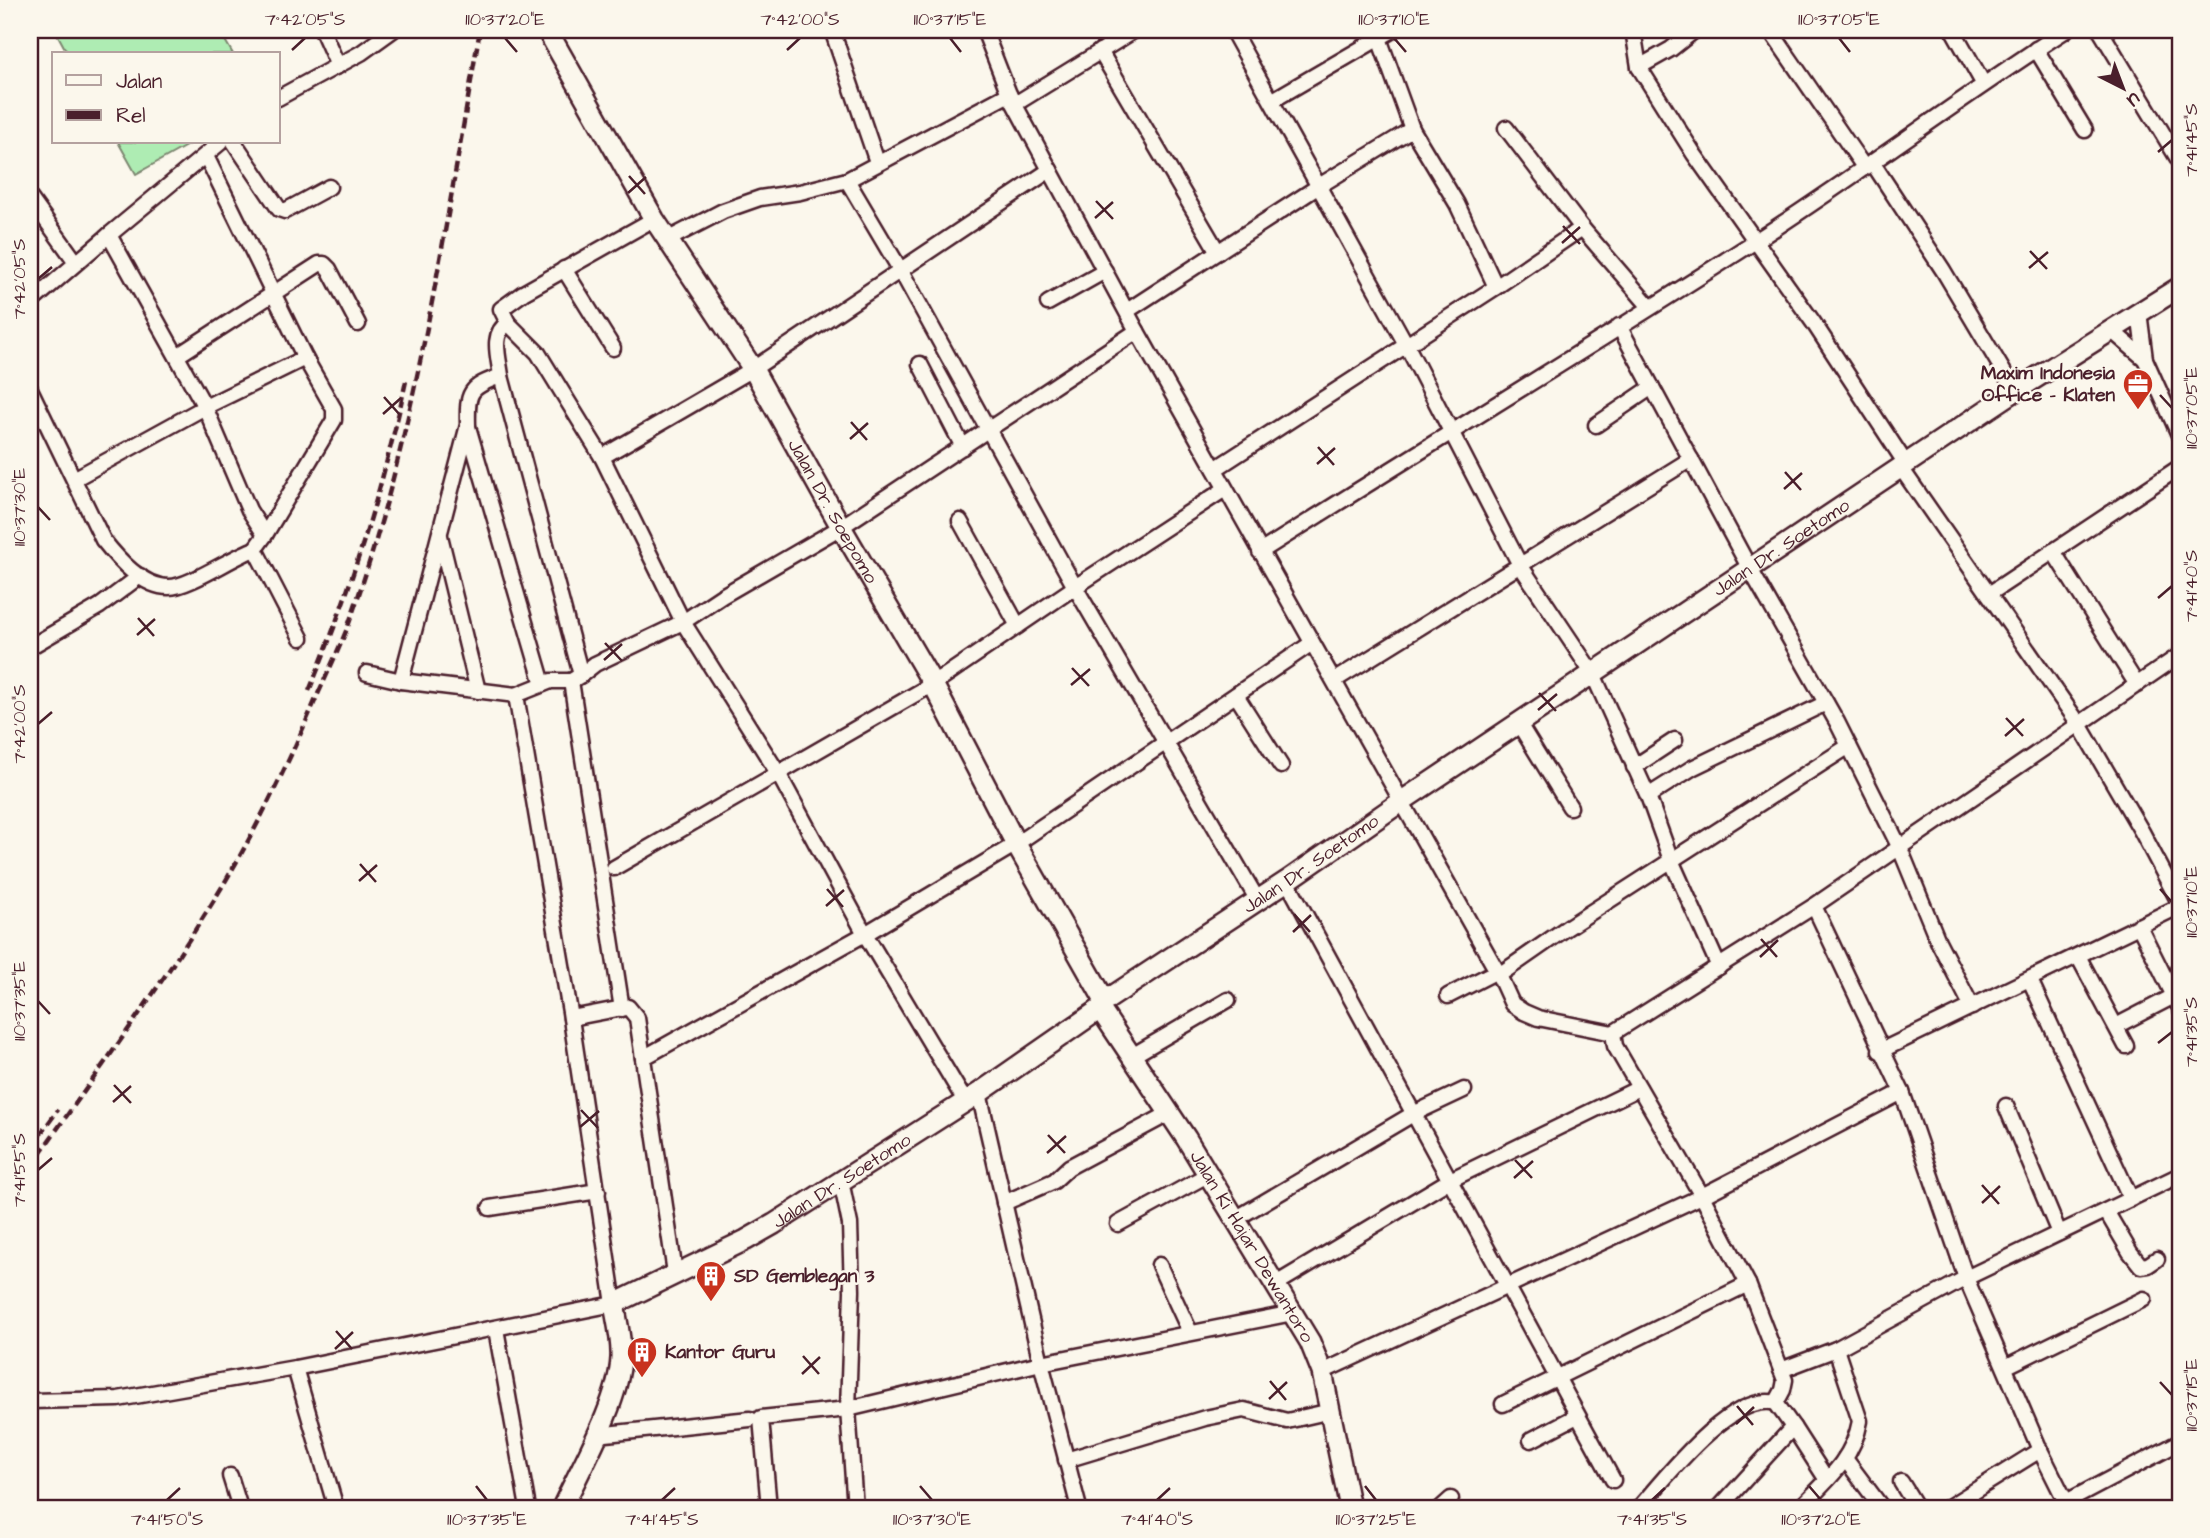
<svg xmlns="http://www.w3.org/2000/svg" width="2210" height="1538" font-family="'Architects Daughter',sans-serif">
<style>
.green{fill:#aeecb3;stroke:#7c866f;stroke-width:2}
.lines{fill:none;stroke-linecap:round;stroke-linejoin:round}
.street-casing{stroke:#4a1f2b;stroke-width:19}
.secondary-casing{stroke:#4a1f2b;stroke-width:24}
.street{stroke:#fbf7ec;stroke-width:14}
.secondary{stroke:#fbf7ec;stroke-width:19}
.rail{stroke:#4a1f2b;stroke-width:4.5;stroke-dasharray:10 5;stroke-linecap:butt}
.ticks{fill:none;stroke:#4a1f2b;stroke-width:2.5}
.labels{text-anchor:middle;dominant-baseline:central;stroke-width:5;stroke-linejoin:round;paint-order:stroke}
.poi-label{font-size:19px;font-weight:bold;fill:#4a1f2b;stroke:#fbf7ec;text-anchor:start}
.street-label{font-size:19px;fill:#4a1f2b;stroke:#fbf7ec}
.neatline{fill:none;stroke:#4a1f2b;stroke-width:2.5}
.ticks-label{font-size:18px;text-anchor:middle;fill:#4a1f2b}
</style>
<rect width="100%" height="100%" fill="#fbf7ec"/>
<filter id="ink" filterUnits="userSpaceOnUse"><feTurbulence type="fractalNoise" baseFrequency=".0143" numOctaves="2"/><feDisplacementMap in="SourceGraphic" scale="14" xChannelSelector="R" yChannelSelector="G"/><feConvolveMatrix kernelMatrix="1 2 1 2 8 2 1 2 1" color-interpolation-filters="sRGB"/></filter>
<g filter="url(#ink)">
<!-- green -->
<g class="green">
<path d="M 55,30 L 219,30 L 233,54 L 68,54 Z"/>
<path d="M 118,142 L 193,142 L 136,174 Z"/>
</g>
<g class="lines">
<!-- street casing -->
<g class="street-casing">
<g id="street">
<path d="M 322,30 L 338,66"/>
<path d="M 832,30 L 877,162"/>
<path d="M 984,30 L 1009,94 L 1137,331 L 1497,971 L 1512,1004 L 1524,1012 L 1538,1018 L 1613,1033"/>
<path d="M 1232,30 L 1407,346 L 1520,565 L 1593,674 L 1648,796 L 1671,860 L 1719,967"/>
<path d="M 1633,30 L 1639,67 L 1694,154 L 1813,322 L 1906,464"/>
<path d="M 1770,30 L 1864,167"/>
<path d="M 1953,30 L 1983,83"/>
<path d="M 2100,30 L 2180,162"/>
<path d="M 2036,49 L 2085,130"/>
<path d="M 1100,51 L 1218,252"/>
<path d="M 1639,67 L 1671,49 L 1695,30"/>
<path d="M 278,98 L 361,53 L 393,30"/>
<path d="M 1273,100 L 1393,30"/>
<path d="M 1015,104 L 1135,30"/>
<path d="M 1506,128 L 1582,228 L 1650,307"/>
<path d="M 221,142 L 109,235 L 205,407 L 249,510 L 265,535 L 255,549 L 301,638"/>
<path d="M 234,142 L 279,209 L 285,211 L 329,187"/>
<path d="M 206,156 L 305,358 L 334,409 L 334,420 L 265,535"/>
<path d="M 1872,162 L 1943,270 L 2015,391"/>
<path d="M 847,180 L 901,271 L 1075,587 L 1257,899"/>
<path d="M 30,198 L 76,262"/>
<path d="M 667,240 L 723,211 L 760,198 L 800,192 L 847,180 L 1009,94"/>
<path d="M 564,269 L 613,348"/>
<path d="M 1496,287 L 1582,228"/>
<path d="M 30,303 L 109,235"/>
<path d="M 1048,303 L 1105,271"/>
<path d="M 1127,311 L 1319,186 L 1412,129"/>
<path d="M 2139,312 L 2145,359 L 2180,437"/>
<path d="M 508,323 L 538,353 L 602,457 L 683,622 L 778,773 L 865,934 L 965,1101"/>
<path d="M 1619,326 L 1750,569 L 1837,722 L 1899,846 L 1938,941 L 1972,1007"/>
<path d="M 2111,330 L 2145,359"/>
<path d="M 177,356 L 319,264 L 324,264 L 329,269 L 358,324"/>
<path d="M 920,364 L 963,447"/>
<path d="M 30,389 L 103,540 C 118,559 142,587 169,587 C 189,587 232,557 255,549"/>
<path d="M 1596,425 L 1652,387"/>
<path d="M 468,427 L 543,684"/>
<path d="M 602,457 L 753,369 L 1050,170"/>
<path d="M 1901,468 L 2079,724 L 2142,832 L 2180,904"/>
<path d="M 1215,469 L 1496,287 L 1457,204 L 1412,129 L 1376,30"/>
<path d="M 74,479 L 205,407 L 305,358"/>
<path d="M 960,521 L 1018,626"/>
<path d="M 440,536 L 478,691"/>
<path d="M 2053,551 L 2137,685"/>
<path d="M 1260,552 C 1424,448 1591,347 1754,242 C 1860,174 1960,98 2066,30"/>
<path d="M 1989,594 L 2180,467"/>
<path d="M 30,647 L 100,606 L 140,576"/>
<path d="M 581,675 L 595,664 L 683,622 L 722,596 L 841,527 L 1137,331"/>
<path d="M 1335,680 L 1691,459"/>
<path d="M 401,681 L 468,425 C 467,392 469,387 501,376"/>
<path d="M 516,695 L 551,681 L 571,681"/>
<path d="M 1236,695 L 1281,766"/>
<path d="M 1519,724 L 1570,807"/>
<path d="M 1634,767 L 1675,740"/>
<path d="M 1648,796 L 1692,768 L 1826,703"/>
<path d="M 614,868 L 933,684 L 1075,587 L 1225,489"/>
<path d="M 1287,881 L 1613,1480"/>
<path d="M 1814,906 L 1902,1092 L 1966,1278 L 2040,1450 L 2069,1508"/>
<path d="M 2139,926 L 2180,1008"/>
<path d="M 2078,956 L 2126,1046"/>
<path d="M 1499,975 L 1568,927 L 1849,746"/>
<path d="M 2030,980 L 2131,1199"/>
<path d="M 1448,996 L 1497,971"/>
<path d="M 622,1009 L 571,681 L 581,675 L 501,376 C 499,358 490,334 508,323 L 501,309 L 523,293 L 654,219"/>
<path d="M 571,1018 L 628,1007 L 637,1018 L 675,1273"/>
<path d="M 2116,1026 L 2174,996"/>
<path d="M 1880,1051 L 2180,906"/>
<path d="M 1132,1056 L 1228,1000"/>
<path d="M 643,1058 L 865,934 L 1016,844 L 1312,643"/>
<path d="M 979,1093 L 1041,1363 L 1079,1508"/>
<path d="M 2006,1106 L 2059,1233"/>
<path d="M 841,1181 L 850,1224 L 852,1291 L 848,1409 L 855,1508"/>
<path d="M 1004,1203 L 1054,1181 L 1069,1167 L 1170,1113"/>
<path d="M 490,1208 L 598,1191"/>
<path d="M 2106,1211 L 2130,1252 L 2141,1266 L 2148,1265 L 2157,1259"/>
<path d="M 1237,1218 L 1413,1114 L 1464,1090"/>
<path d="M 1118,1224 L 1209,1174"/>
<path d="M 1159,1265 L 1190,1332"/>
<path d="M 1276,1284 L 1450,1180 L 1639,1088"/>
<path d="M 496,1329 L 528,1508"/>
<path d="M 2005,1367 L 2144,1299"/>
<path d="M 295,1368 L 336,1508"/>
<path d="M 1781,1370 L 1836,1349 L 1966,1278 L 2180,1175"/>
<path d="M 1322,1372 L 1702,1196 L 1902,1092"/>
<path d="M 30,1401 L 118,1399 L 295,1368 L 614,1304 L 570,1012 L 516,695 L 401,681 L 367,673"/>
<path d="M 1503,1404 L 1748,1284"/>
<path d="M 1793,1427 L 1827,1480"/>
<path d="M 596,1435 L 750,1419"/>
<path d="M 1531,1440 L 1577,1416"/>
<path d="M 1066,1460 L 1205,1418 L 1244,1410 L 1287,1421 L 1331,1411"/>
<path d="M 1846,1460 L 1882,1508"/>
<path d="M 230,1476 L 240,1508"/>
<path d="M 1901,1482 L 1917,1508"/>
<path d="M 769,1508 L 761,1418 L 848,1409 L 1041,1363 L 1293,1313"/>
<path d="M 1441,1508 L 1451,1499"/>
<path d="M 1639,1508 C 1665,1478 1732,1391 1776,1403"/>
<path d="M 1719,1508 L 1793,1427 L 1776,1403 L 1783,1390 L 1785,1380 L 1748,1284 L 1702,1196 L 1615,1046 L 1613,1033 L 1814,906 L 2180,655"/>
<path d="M 1800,1508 C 1826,1481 1853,1460 1860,1421 L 1836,1349"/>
<path d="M 1947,1508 L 2040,1450"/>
<path d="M 2055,1508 L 2180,1442"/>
</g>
</g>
<!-- secondary casing -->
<g class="secondary-casing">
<g id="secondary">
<path id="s1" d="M 547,30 L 654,219 L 753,369 L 841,527 L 933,684 L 1016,844 L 1105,1001"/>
<path id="s2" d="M 1100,1009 L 1186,1138 L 1310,1342 L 1322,1372 L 1350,1508"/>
<path id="s3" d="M 562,1508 C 581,1467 619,1402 621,1358 C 622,1340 617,1321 614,1304 L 746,1240 L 774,1224 L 979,1093 L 1100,1009 L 1105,1001 L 1287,881 L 1402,801 L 2015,391 L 2180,287"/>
</g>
</g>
<!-- street -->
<use href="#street" class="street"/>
<!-- secondary -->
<use href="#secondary" class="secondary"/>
<!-- rail -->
<g class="rail">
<path d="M 309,691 C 351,590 383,487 406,381"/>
<path d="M 30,1148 L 58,1110"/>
<path d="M 30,1167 C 89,1084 150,1002 204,916 C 249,846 285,771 318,694 C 328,672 339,649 348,626 C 417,433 444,230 480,30"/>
</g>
</g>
</g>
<!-- ticks -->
<path class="ticks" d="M 505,38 L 517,52M 950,38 L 961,52M 1394,38 L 1406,52M 1839,38 L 1850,52M 292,50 L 305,38M 787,50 L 800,38M 2158,152 L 2172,140M 629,176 L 645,194M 628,193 L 646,177M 1096,201 L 1113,219M 1095,218 L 1113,202M 1563,226 L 1580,244M 1562,243 L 1580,227M 2030,251 L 2047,269M 2029,268 L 2048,252M 38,279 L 52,267M 2160,395 L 2172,408M 384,397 L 400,415M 383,414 L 401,398M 851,422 L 867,440M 850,439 L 868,423M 1318,447 L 1334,465M 1317,464 L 1335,448M 1785,472 L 1801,490M 1784,489 L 1802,473M 38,507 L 50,520M 2158,598 L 2172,586M 138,618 L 154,636M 137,635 L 155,619M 605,643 L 622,661M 604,660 L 622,644M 1072,668 L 1089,686M 1071,685 L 1090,669M 1539,693 L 1556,711M 1538,710 L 1557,694M 2006,718 L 2023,736M 38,724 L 52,712M 2005,736 L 2024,719M 360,864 L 376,882M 359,881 L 377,865M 827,889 L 843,907M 2160,889 L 2172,902M 826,906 L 844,890M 1294,914 L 1310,932M 1293,932 L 1311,915M 1761,939 L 1777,957M 1760,957 L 1778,940M 38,1001 L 50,1014M 2158,1043 L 2172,1032M 114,1085 L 131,1103M 113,1102 L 131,1086M 581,1110 L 598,1128M 580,1127 L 599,1111M 1048,1135 L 1065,1153M 1047,1153 L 1066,1136M 1515,1160 L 1532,1178M 38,1170 L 52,1158M 1514,1178 L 1533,1161M 1982,1185 L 1999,1204M 1982,1203 L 2000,1186M 336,1331 L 352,1349M 335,1349 L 353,1332M 803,1356 L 819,1374M 802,1374 L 820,1357M 1270,1381 L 1286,1400M 2160,1382 L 2172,1395M 1269,1399 L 1287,1382M 1737,1406 L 1753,1425M 1736,1424 L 1754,1407M 476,1486 L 487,1500M 920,1486 L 932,1500M 1365,1486 L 1376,1500M 1809,1486 L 1821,1500M 167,1500 L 180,1488M 662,1500 L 675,1488M 1157,1500 L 1170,1488M 1652,1500 L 1665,1488"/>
<!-- icons -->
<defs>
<g id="office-pin" transform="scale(1.575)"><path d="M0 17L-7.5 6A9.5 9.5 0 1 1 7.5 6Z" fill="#c8321e" stroke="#fbf7ec"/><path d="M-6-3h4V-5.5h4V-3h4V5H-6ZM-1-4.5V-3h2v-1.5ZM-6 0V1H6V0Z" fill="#fff"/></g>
<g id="building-pin" transform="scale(1.575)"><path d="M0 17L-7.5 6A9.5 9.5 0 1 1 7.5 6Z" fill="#c8321e" stroke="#fbf7ec"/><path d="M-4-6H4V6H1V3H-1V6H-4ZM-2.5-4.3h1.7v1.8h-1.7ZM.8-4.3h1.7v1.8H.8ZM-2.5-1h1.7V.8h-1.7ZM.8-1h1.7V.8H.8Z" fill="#fff"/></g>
</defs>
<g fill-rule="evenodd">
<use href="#office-pin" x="2138" y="384"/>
<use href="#building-pin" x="711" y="1276"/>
<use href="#building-pin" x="642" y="1352"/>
</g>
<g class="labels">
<!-- poi labels -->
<g class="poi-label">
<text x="2115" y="373" text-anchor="end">Maxim Indonesia<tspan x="2115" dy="22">Office - Klaten</tspan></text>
<text x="734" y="1276">SD Gemblegan 3</text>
<text x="665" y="1352">Kantor Guru</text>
</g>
<!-- street labels -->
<g class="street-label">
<text stroke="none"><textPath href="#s1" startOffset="560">Jalan Dr. Soepomo</textPath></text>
<text stroke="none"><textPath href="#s3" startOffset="1610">Jalan Dr. Soetomo</textPath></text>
<text stroke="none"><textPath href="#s3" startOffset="1043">Jalan Dr. Soetomo</textPath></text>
<text stroke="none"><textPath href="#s3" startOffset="476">Jalan Dr. Soetomo</textPath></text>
<text stroke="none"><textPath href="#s2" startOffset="282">Jalan Ki Hajar Dewantoro</textPath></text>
</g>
</g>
<!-- margin -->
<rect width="2210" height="1538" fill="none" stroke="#fbf7ec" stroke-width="77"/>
<!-- legend -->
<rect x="52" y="52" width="228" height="91" fill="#fbf7ec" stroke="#b4a19f" stroke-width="2"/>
<rect x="66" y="75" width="35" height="10" fill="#fbf7ec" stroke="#b4a19f" stroke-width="2"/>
<text x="116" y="88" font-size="21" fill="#4a1f2b">Jalan</text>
<rect x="66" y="110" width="35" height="10" fill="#4a1f2b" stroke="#b4a19f" stroke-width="2"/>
<text x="116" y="122" font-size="21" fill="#4a1f2b">Rel</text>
<!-- north arrow -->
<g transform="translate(2123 88) rotate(138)" stroke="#fbf7ec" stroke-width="5" paint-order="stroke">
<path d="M0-5L12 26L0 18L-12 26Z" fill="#4a1f2b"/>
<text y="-10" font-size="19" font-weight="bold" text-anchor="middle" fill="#4a1f2b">U</text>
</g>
<rect x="38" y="38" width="2134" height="1462" class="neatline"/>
<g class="ticks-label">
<text x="305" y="25">7°42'05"S</text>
<text x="505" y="25">110°37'20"E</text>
<text x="800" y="25">7°42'00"S</text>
<text x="950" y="25">110°37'15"E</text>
<text x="1394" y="25">110°37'10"E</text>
<text x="1839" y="25">110°37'05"E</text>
<text transform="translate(2191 140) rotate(-90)" y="6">7°41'45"S</text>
<text transform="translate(19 279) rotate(-90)" y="6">7°42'05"S</text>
<text transform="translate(2191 408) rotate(-90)" y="6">110°37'05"E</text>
<text transform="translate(19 507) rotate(-90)" y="6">110°37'30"E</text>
<text transform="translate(2191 586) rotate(-90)" y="6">7°41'40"S</text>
<text transform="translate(19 724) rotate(-90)" y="6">7°42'00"S</text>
<text transform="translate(2191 902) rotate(-90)" y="6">110°37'10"E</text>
<text transform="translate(19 1001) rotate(-90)" y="6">110°37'35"E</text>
<text transform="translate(2191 1032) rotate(-90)" y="6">7°41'35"S</text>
<text transform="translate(19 1170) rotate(-90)" y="6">7°41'55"S</text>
<text transform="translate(2191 1395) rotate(-90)" y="6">110°37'15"E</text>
<text x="167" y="1525">7°41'50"S</text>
<text x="487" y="1525">110°37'35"E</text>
<text x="662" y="1525">7°41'45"S</text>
<text x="932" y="1525">110°37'30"E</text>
<text x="1157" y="1525">7°41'40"S</text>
<text x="1376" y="1525">110°37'25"E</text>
<text x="1652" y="1525">7°41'35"S</text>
<text x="1821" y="1525">110°37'20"E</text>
</g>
</svg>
